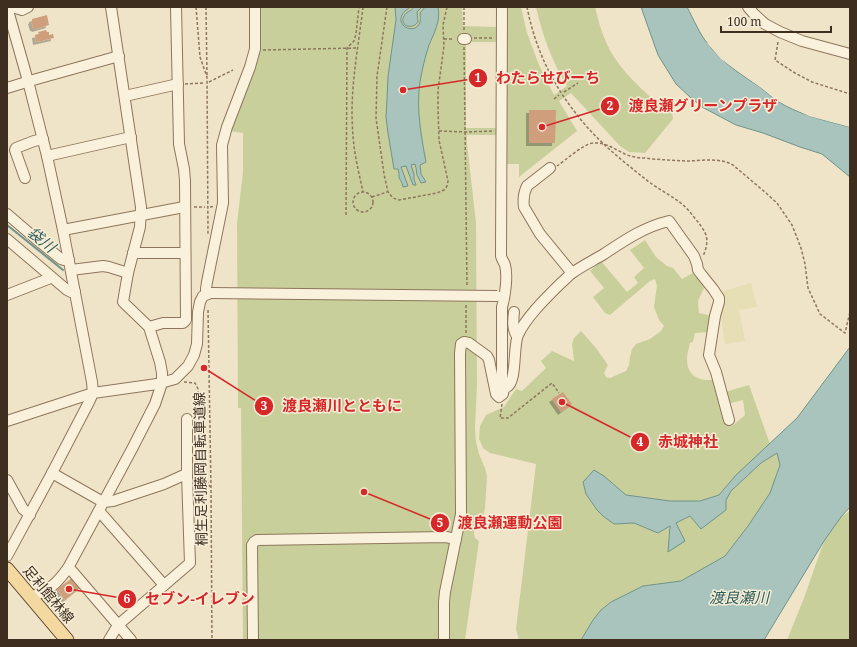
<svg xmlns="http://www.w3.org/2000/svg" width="857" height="647" font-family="'Noto Serif','Noto Sans JP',serif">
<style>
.farmland{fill:#e6deb5}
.green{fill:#c9cf9b;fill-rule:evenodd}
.water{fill:#a9c4bc;stroke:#6f938a}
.pier{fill:#f0e4c8}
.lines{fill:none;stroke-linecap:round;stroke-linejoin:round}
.stream{stroke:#6f938a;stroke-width:2}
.building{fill:#cf9f7d;filter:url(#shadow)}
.minor-casing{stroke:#8d765c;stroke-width:12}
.major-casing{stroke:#5b4430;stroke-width:15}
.path{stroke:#8d765c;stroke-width:1.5;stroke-dasharray:3 2;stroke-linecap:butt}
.minor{stroke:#faf1dc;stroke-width:10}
.major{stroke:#f3d9a0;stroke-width:13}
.minor-bridge-casing{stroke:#8d765c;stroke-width:12;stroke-linecap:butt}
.minor-bridge{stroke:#faf1dc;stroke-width:10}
.labels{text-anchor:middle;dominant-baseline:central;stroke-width:3;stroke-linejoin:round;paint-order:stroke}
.street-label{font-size:14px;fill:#3d2e20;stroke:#f7eed8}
.water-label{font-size:15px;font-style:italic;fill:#2f5d5a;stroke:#f7eed8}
.leader{fill:none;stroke:#d62828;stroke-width:1.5}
.callout-dot{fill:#d62828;stroke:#f7eed8;stroke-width:1.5}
.mark-label{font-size:12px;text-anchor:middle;font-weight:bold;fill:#fff}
.callout-label{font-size:15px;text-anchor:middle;font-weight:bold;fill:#d62828;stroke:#f7eed8;stroke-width:3;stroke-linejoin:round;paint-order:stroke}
</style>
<defs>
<filter id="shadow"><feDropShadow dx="-3" dy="3" stdDeviation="0" flood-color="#0004"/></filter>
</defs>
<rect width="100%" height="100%" fill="#f0e4c8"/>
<!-- farmland -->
<path class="farmland" d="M 751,283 L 757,307 L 739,310 L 745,341 L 725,344 L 720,311 L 723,308 L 720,292 Z"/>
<!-- green -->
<g class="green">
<path d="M 252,7 L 462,7 L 463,26 L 498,27 L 505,7 L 521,7 L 527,33 L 539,65 L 554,95 L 567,86 C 552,62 542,34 536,7 L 595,7 C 598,19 601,31 606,42 C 615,63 632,80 648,95 C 656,103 673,105 673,119 L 645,153 L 629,152 L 620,146 L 571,93 L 559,101 L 577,131 L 519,177 L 519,164 L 506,164 L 499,135 L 467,135 L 467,143 L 476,223 L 477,384 L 475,428 L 476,442 L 479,454 L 485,468 L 487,476 L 485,508 L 483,517 L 474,530 L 474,534 L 475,538 L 479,541 L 465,640 L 243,640 L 241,408 L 238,408 L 237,223 L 243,172 L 243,133 L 229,131 L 257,59 ZM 466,42 L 499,42 L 498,128 L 466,128 Z"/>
<path d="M 645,240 L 656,257 L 667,266 L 673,268 L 682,279 L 693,273 L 704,288 L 698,301 L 699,313 L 713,316 L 710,332 L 695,333 L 693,342 L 690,343 C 689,348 687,354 687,359 C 687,376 699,381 713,380 L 720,396 L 726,424 L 732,426 L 745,415 L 743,400 L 728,404 L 725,392 L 749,385 L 770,444 L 736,475 L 719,495 L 700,501 L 670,501 L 626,495 L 604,476 L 586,494 L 597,510 L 603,516 L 614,524 L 634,523 L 658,533 L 670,526 L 669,552 L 676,523 L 690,516 L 702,529 L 726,500 L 731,491 L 761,463 L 777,453 L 780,465 L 770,493 L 748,526 L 725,556 L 681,581 L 643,586 L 611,602 L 601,610 L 593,620 L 581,640 L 519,640 L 516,629 L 536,464 L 490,453 L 483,448 L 479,439 L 480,426 L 486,415 L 504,407 L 516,389 L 522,391 L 546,368 L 541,361 L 552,351 L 574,361 L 572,344 L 574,338 L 581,331 L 596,348 L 608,365 L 604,373 L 606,377 L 610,378 L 626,371 L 629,365 L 630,357 L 632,349 L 636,344 L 650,339 L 661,331 L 664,326 L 659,320 L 654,307 L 657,286 L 655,279 L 650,281 L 610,315 L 605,313 L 593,297 L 604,288 L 590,271 L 601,261 L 627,292 L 638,283 L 634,277 L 644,268 L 630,250 Z"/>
<path d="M 850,511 L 850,640 L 787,640 L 804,598 L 824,541 L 841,517 Z"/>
</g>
<!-- water -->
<g class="water">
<path d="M 395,7 L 411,7 C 408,9 404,11 402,15 C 396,27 416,35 420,22 C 421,19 420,16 420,13 L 425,7 L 438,7 C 441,21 434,33 429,45 C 425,57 422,70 420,82 C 416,109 421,135 426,162 L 420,165 L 421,174 L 426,182 L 421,183 L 417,175 L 416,168 L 415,164 L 411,165 L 414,174 L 414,179 L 416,185 L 413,185 L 406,166 L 401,167 L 408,186 L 403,187 C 402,181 400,181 399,177 C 399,174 399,172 398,169 L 394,169 L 388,133 L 386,117 L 387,99 L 388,76 L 396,20 Z"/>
<path d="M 414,7 L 422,7 L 417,12 L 418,22 C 411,31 399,25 404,16 C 406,11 411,12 414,7 Z"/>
<path d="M 641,7 L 687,7 C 693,18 700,35 708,44 C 721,61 737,72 754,83 C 762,88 769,95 776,100 C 796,114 826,121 850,127 L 850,177 L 822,154 L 800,147 L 763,133 L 736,125 L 702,107 L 690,97 L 676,84 L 658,55 Z"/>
<path d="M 850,347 L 850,507 L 841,517 L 824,541 L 764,640 L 581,640 L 593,620 L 601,610 L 611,602 L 643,586 L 681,581 L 725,556 L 748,526 L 770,493 L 780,465 L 777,453 L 761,463 L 731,491 L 726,500 L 726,510 L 701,529 L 690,516 L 676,523 L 685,541 L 668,552 L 670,526 L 658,533 L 634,523 L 614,524 L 603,516 L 597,510 L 586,494 L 583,482 L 594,470 L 604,476 L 626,495 L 670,501 L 700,501 L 719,495 L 736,475 L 797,418 Z"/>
</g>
<!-- pier -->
<path class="pier" d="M 707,43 L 709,43 L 722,58 L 765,88 L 778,98 L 789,105 L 810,114 L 850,125 L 850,127 L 809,116 L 788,106 L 776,100 L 764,90 L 721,59 Z"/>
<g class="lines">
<!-- stream -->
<path class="stream" d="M 7,225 L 63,270"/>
</g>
<!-- building -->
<g class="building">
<path d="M 47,15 L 49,25 L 35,29 L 34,28 L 33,28 L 31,21 L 32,21 L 32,19 Z"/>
<path d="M 46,30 L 47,32 L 49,32 L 49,35 L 53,34 L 54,38 L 36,42 L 35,35 L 39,34 L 38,32 Z"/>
<path d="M 529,110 L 556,110 L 555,143 L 529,143 Z"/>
<path d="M 563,392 L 572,404 L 561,412 L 552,399 Z"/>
<path d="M 72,578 L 80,588 L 65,600 L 57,589 Z"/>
</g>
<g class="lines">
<!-- minor casing -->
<g class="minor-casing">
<g id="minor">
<path d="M 7,7 L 28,81 L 47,156 L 63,230 L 92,382 L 93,393 L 89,402 L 52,473 L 7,556"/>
<path d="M 12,7 L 22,10 L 28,7"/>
<path d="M 748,7 L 754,14 L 765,24 L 780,32 L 802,41 L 850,54"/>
<path d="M 463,39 L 466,39"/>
<path d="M 7,88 L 33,80 L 119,56"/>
<path d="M 125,96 L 178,84"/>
<path d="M 47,156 L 131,137"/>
<path d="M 550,168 L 527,186 C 524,192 523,200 524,207 L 540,234 L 572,273"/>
<path d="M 25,178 L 16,153 L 15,150 L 16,148 L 34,141 L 43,139"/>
<path d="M 7,214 L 35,238 L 61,259 L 64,260 L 69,260"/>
<path d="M 63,230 L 184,207"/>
<path d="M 7,239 L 67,290 L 71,292 L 75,292"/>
<path d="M 133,253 L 185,253"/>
<path d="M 71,270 L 103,266 L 109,267 L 128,273"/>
<path d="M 206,294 L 206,289 L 207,282 L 223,203 L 222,145 L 227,127 L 250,67 L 255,49 L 255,7"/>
<path d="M 7,295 L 48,279 L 51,277"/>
<path d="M 514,312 C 513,320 512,329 517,336"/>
<path d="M 149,327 L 163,323 L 183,323 L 186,320 L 185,181 L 184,169 L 179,144 L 176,7"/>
<path d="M 504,386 L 507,387 C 517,382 513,346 518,335 C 526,317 547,297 561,283 C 565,280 568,276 572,273 C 582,266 594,260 604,254 C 625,240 644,227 669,221 L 694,256 L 697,264 L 698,270 L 701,274 L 713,289 L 719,298 L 719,302 L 715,316 L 709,355 L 716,372 L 729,420"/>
<path d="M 7,421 L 93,393 L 157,384 L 175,379 L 188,366 L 194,355 L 197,344 L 198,312 L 200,302 L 203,296 L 211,293"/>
<path d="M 52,473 L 103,502 L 113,501 L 164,484 L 184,475 L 187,475"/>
<path d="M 7,480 L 23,509 L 30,515"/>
<path d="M 99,511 L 164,585"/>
<path d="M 68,568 L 72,571 L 131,640"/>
<path d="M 31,597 C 49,590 56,585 68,568 L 132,449 L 155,404 L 162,383 L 162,373 L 160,362 L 149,327 L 123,302 L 128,273 L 140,227 L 141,207 L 111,7"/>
<path d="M 109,640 L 118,625 L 190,563 L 187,475 L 187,419"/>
<path d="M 253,640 L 252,545 L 254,542 L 257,540 L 446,537 L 456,539"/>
<path d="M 444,640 L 444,602 L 445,592 L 461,514 L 460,353 L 461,344 L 464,342 L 469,343 L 487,356 L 489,360 L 496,394 L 499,397 L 503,394 L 504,386 L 502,384 L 502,307 C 505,297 508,276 505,265 C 504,262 502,260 501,256 L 502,7"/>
</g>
</g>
<!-- major casing -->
<g class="major-casing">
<path id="major" d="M 7,569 L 67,640"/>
</g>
<!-- path -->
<g class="path">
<path d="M 196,7 L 200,57 L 207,77 L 208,234"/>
<path d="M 206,7 L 207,75"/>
<path d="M 363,7 C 358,50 349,92 353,135 C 354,154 359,173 363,192"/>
<path d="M 387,7 L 377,76 L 376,118 L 384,174 L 388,192 L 393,198 L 399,200 L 437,193 L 444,190 L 447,186 L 448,181 L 439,140 L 438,108 L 438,90 L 444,46 L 443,25 L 447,7"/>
<path d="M 464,7 L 464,31"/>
<path d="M 527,7 C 535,48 552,84 578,116 C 598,142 624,162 649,182 C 660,190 672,196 682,204 C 688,209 693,216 698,222 C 701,226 704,230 706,235 C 708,242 706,250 703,256"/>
<path d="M 474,38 L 494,38"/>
<path d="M 444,39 L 454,39"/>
<path d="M 778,42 L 775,60 L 795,73 L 812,82 L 850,94"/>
<path d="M 464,47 L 467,287"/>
<path d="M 263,50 L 357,48"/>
<path d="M 209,82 L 233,70"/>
<path d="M 185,84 L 204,83"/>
<path d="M 564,92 L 578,83"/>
<path d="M 554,99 L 559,95"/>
<path d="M 439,131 L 466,132 L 493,131"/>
<path d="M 557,166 C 566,160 583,144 593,143 C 606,142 616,150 627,155 C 633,157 639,158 645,158 C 659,160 672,160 685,161 C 701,161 719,157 733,165 L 766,193 L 777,203 L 792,225 L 801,248 L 805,264 L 808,288 L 820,314 L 845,333 L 850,312"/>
<circle cx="363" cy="202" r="10"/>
<path d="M 372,197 L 387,192"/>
<path d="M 194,207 L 205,207"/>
<path d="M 210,207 L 215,206"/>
<path d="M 346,215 L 347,48 L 354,41 L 356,34 L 359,7"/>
<path d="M 208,310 L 211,489 L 212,640"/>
<path d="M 466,333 L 466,305"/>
<path d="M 184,382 L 195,383 L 198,389 L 203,461 L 205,477 L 210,487"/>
<path d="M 502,404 L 500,418 L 508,418 L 552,383 L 559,393"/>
<path d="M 195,462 L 203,463"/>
</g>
<!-- minor -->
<use href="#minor" class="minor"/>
<!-- major -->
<use href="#major" class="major"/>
<!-- minor-bridge casing -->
<g class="minor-bridge-casing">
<path id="minor-bridge" d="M 211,293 L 497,296"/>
</g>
<!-- minor-bridge -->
<use href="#minor-bridge" class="minor-bridge"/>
</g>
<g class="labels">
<!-- street labels -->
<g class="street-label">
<text transform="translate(200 469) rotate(-91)">桐生足利藤岡自転車道線</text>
<text transform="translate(49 594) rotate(50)">足利館林線</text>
</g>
<!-- water labels -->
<g class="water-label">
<text transform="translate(42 239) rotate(39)">袋川</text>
<text x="739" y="597">渡良瀬川</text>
</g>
</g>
<!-- callouts -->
<path class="leader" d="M403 90L478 78M542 127L610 106M204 368L264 406M562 402L640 442M364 492L440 523M69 589L127 599"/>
<g class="callout-dot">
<circle cx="403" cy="90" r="4"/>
<circle cx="542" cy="127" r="4"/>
<circle cx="204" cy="368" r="4"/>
<circle cx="562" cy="402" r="4"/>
<circle cx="364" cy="492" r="4"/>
<circle cx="69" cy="589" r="4"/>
<circle cx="478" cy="78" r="10"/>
<circle cx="610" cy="106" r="10"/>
<circle cx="264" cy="406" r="10"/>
<circle cx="640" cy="442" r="10"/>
<circle cx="440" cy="523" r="10"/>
<circle cx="127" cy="599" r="10"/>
</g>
<g class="mark-label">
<text x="478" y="82">1</text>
<text x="610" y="110">2</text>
<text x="264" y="410">3</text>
<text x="640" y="446">4</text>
<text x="440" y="527">5</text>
<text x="127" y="603">6</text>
</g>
<g class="callout-label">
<text x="548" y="83">わたらせびーち</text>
<text x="703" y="111">渡良瀬グリーンプラザ</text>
<text x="342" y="411">渡良瀬川とともに</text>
<text x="688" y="447">赤城神社</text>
<text x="510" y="528">渡良瀬運動公園</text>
<text x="200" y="604">セブン-イレブン</text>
</g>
<!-- border -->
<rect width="857" height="647" fill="none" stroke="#3d2e20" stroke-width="16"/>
<!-- scale -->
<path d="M721 26v6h110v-6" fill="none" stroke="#3d2e20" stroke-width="2"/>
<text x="727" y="26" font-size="12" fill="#3d2e20" stroke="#f7eed8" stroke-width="3" paint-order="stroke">100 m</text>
</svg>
